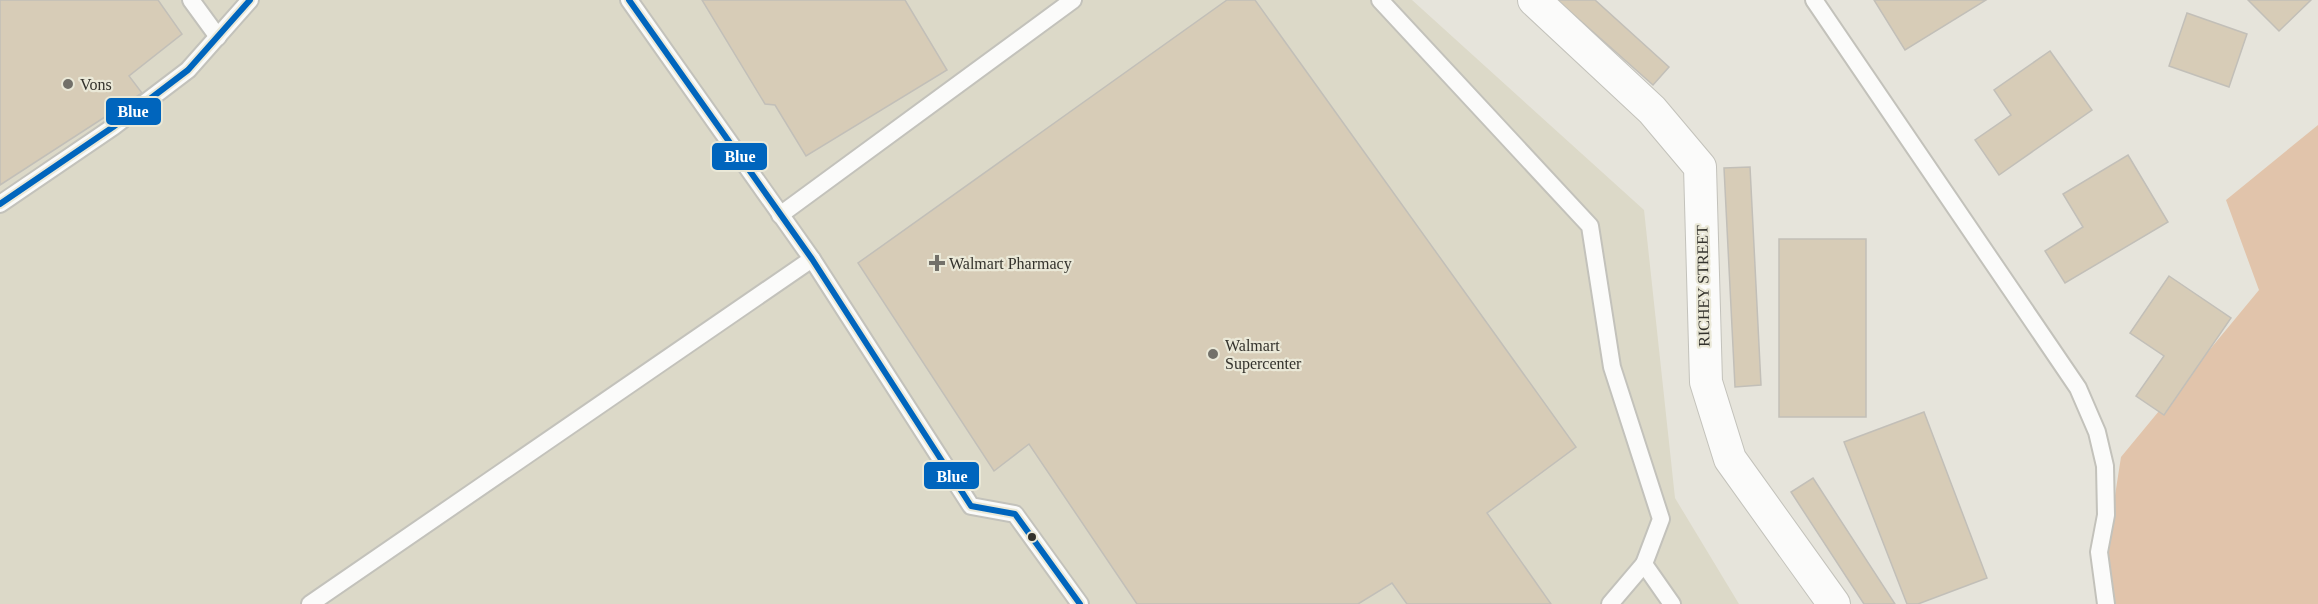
<svg xmlns="http://www.w3.org/2000/svg" width="2318" height="604" font-family="Georgia,serif">
<style>
.built{fill:#dcd9c8}
.green{fill:#e1c4ab}
.building{fill:#d7ccb7;stroke:#c2bfb8;stroke-width:1.5}
.lines{fill:none;stroke-linecap:round;stroke-linejoin:round}
.lane-casing{stroke:#c3c2bb;stroke-width:20}
.street-casing{stroke:#c3c2bb;stroke-width:34}
.lane{stroke:#fbfbfa;stroke-width:16}
.street{stroke:#fbfbfa;stroke-width:32}
.bus-1-casing{stroke:#eae8d7;stroke-width:10}
.bus-1{stroke:#0065bd;stroke-width:6}
.poi-dot{fill:#727069;stroke:#eae8d7;stroke-width:2}
.bus-dot{fill:#33322c;stroke:#eae8d7;stroke-width:2}
.labels{text-anchor:middle;dominant-baseline:central;stroke-width:4.5;stroke-linejoin:round;paint-order:stroke}
.poi-label{font-size:16px;fill:#33322c;stroke:#eae8d7;text-anchor:start}
.street-label{font-size:16px;fill:#33322c;stroke:#eae8d7}
.line-badge{stroke:#eae8d7;stroke-width:2}
.badge-label{font-size:16px;text-anchor:middle;font-weight:bold;fill:#fff}
</style>
<rect width="100%" height="100%" fill="#e6e4db"/>
<!-- built -->
<path class="built" d="M 0,0 L 1412,0 L 1644,210 L 1675,498 L 1739,604 L 0,604 Z"/>
<!-- green -->
<path class="green" d="M 2318,125 L 2318,604 L 2109,604 L 2102,579 L 2121,457 L 2259,290 L 2226,200 Z"/>
<!-- building -->
<g class="building">
<path d="M 0,0 L 158,0 L 182,34 L 129,76 L 142,93 L 0,185 Z"/>
<path d="M 702,0 L 905,0 L 947,70 L 806,156 L 775,105 L 765,104 Z"/>
<path d="M 1227,0 L 1255,0 L 1576,447 L 1487,513 L 1551,604 L 1407,604 L 1392,583 L 1358,604 L 1137,604 L 1029,444 L 994,471 L 858,263 Z"/>
<path d="M 1557,0 L 1595,0 L 1669,67 L 1653,85 Z"/>
<path d="M 1874,0 L 1986,0 L 1905,50 Z"/>
<path d="M 2248,0 L 2311,0 L 2279,31 Z"/>
<path d="M 2187,13 L 2247,34 L 2229,87 L 2169,66 Z"/>
<path d="M 2050,51 L 2092,110 L 1999,175 L 1975,140 L 2011,115 L 1994,90 Z"/>
<path d="M 2128,155 L 2168,222 L 2065,283 L 2045,251 L 2083,227 L 2063,194 Z"/>
<path d="M 1750,167 L 1761,385 L 1735,387 L 1724,168 Z"/>
<rect x="1779" y="239" width="87" height="178"/>
<path d="M 2169,276 L 2231,318 L 2164,415 L 2136,396 L 2164,356 L 2130,333 Z"/>
<path d="M 1924,412 L 1987,578 L 1918,604 L 1907,604 L 1844,442 Z"/>
<path d="M 1813,478 L 1895,604 L 1864,604 L 1791,492 Z"/>
</g>
<g class="lines">
<!-- lane casing -->
<g class="lane-casing">
<g id="lane">
<path d="M 191,0 L 218,37"/>
<path d="M 629,0 L 812,259 L 971,506 L 1015,514 L 1080,604"/>
<path d="M 1380,0 L 1590,226 L 1612,367 L 1661,519 L 1644,564 L 1672,604"/>
<path d="M 1814,0 L 2078,388 L 2097,432 L 2105,466 L 2106,515 L 2099,552 L 2106,604"/>
<path d="M 0,204 L 113,127 L 188,70 L 250,0"/>
<path d="M 780,215 L 1073,0"/>
<path d="M 310,604 L 812,259"/>
<path d="M 1610,604 L 1644,564"/>
</g>
</g>
<!-- street casing -->
<g class="street-casing">
<path id="street" d="M 1534,0 L 1652,110 L 1700,167 L 1706,382 L 1730,459 L 1834,604"/>
</g>
<!-- lane -->
<use href="#lane" class="lane"/>
<!-- street -->
<use href="#street" class="street"/>
<!-- bus-1 casing -->
<g class="bus-1-casing">
<g id="bus-1">
<path d="M 629,0 L 812,259 L 971,506 L 1015,514 L 1080,604"/>
<path d="M 0,204 L 113,127 L 188,70 L 250,0"/>
</g>
</g>
<!-- bus-1 -->
<use href="#bus-1" class="bus-1"/>
</g>
<!-- markers -->
<g class="poi-dot">
<circle cx="68" cy="84" r="6"/>
<path d="M934 254h6v6h6v6h-6v6h-6v-6h-6v-6h6z"/>
<circle cx="1213" cy="354" r="6"/>
</g>
<circle class="bus-dot" cx="1032" cy="537" r="5"/>
<g class="labels">
<!-- poi labels -->
<g class="poi-label">
<text x="80" y="84">Vons</text>
<text x="949" y="263">Walmart Pharmacy</text>
<text x="1225" y="345">Walmart<tspan x="1225" dy="18">Supercenter</tspan></text>
</g>
<!-- street labels -->
<g class="street-label">
<text transform="translate(1703 286) rotate(-91)">RICHEY STREET</text>
</g>
</g>
<g class="line-badge">
<rect x="105" y="97" width="57" height="29" rx="6" fill="#0065bd"/>
<rect x="711" y="142" width="57" height="29" rx="6" fill="#0065bd"/>
<rect x="923" y="461" width="57" height="29" rx="6" fill="#0065bd"/>
</g>
<g class="badge-label">
<text x="133" y="117">Blue</text>
<text x="740" y="162">Blue</text>
<text x="952" y="482">Blue</text>
</g>
</svg>
